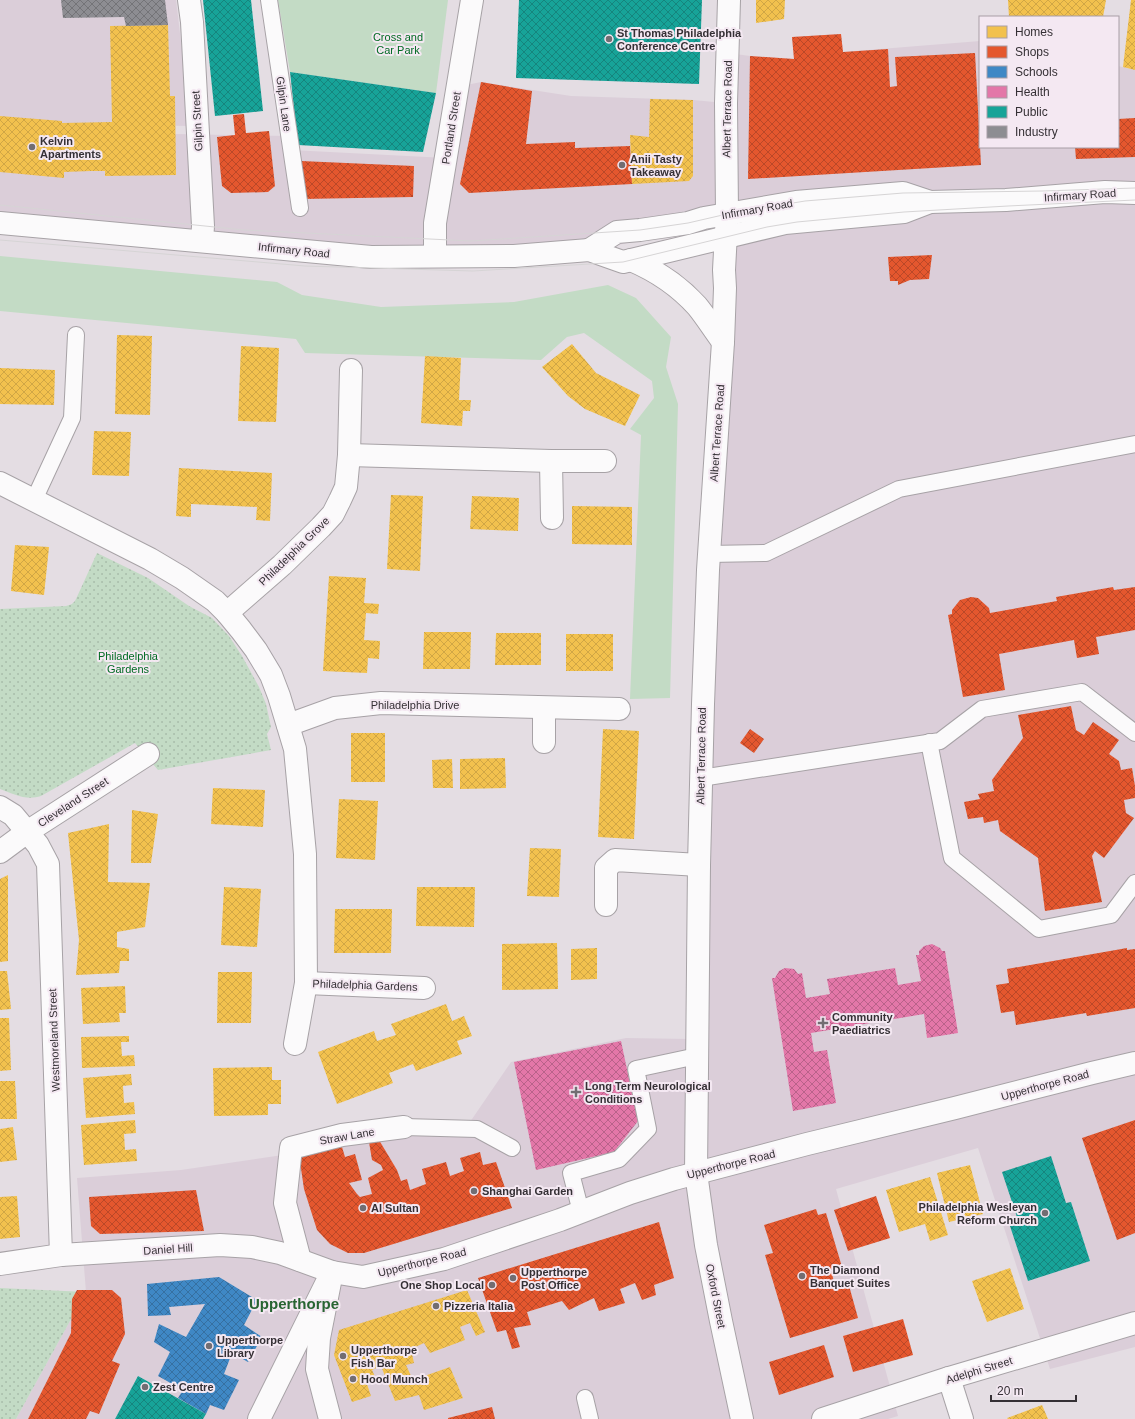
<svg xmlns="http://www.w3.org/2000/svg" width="1135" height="1419" font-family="Helvetica,sans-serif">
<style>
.built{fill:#dbced9}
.green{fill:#c3dbc5}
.park{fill:url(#park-dots)}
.homes{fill:url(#homes-cross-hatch)}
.shops{fill:url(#shops-cross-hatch)}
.schools{fill:url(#schools-cross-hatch)}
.health{fill:url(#health-cross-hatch)}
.public{fill:url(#public-cross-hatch)}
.industry{fill:url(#industry-cross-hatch)}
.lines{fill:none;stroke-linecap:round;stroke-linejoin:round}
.service-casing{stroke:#a7a2a6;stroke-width:18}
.pedestrian-casing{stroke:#a7a2a6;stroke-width:24}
.minor-casing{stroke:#a7a2a6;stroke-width:24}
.tertiary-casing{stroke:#a7a2a6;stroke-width:24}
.service{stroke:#fbfafb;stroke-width:16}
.pedestrian{stroke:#fbfafb;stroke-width:22}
.minor{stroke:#fbfafb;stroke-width:22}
.tertiary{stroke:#fbfafb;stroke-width:22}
.tram{stroke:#d6d4d5;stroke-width:1}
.poi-dot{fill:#726d72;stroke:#f4e8f2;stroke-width:1.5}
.labels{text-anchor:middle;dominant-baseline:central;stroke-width:4;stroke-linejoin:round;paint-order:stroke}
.poi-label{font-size:11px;font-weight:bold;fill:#353035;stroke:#f4e8f2;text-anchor:start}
.park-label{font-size:11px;fill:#006b23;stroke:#f4e8f2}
.street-label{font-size:11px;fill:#353035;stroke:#f4e8f2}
.district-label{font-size:15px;font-weight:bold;fill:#286432;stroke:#f4e8f2}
</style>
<defs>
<pattern id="park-dots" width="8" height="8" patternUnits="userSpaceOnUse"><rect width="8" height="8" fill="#c3dbc5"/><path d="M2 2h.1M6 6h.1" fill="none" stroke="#a8bcaa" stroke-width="1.8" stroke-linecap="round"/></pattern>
<pattern id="homes-cross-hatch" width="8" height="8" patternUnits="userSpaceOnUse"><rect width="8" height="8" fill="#f2c14e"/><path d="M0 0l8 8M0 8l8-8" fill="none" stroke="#d0a645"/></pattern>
<pattern id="shops-cross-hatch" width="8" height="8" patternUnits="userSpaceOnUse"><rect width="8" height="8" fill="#e4572e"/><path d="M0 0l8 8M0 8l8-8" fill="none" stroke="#ba4828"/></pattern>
<pattern id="schools-cross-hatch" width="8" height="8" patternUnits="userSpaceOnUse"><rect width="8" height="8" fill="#3f88c5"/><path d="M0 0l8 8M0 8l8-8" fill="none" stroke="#3670a1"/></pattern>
<pattern id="health-cross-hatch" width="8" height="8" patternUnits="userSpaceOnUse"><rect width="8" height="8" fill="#e377a8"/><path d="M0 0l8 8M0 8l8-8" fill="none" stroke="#b9628a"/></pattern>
<pattern id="public-cross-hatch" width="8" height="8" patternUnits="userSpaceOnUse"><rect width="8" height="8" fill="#17a398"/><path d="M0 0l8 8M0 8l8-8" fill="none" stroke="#16857d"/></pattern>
<pattern id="industry-cross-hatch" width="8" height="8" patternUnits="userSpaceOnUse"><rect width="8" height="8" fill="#8d8d92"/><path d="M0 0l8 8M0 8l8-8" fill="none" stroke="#747478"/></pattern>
</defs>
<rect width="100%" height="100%" fill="#e4dde3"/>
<!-- built -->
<path class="built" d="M 0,0 L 176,0 L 191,126 L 128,125 L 175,134 L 289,136 L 291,150 L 446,158 L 457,87 L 481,82 L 571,96 L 693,100 L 725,103 L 728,53 L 750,56 L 794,59 L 792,37 L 841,34 L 843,52 L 980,41 L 980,147 L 1118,147 L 1118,66 L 1135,70 L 1135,1347 L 1050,1369 L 978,1148 L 836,1189 L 898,1416 L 888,1419 L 16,1419 L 86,1292 L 77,1178 L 181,1170 L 323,1149 L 470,1122 L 511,1062 L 626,1038 L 690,1039 L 727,225 L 589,250 L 514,256 L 0,223 Z"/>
<!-- green -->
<g class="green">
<path d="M 278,0 L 448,0 L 436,93 L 290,72 Z"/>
<path d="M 0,256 L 277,282 L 302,295 L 381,307 L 514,302 L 608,285 L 636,298 L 671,337 L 666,367 L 678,404 L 670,698 L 630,699 L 641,435 L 630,429 L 654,398 L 652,381 L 584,333 L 567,337 L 541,360 L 305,353 L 296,339 L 0,311 Z"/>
</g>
<!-- park -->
<g class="park">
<path d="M 97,553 L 148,578 L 189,606 L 212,618 L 229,636 L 242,656 L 259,687 L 266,704 L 271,727 L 267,734 L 271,750 L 158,770 L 135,743 L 41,796 C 26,801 14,794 0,789 L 0,609 L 66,606 C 71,605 74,603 76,599 Z"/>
<path d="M 0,1288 L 86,1292 L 16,1419 L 0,1419 Z"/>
</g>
<!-- homes -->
<g class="homes">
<path d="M 756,0 L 785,0 L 784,19 L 756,23 Z"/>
<path d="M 1008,0 L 1106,0 L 1103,17 L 1009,17 Z"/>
<path d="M 1131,0 L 1135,0 L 1135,70 L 1123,67 Z"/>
<path d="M 168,25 L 170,96 L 175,96 L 176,175 L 105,176 L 105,171 L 91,171 L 64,172 L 64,178 L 0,172 L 0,116 L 62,121 L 62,123 L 112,122 L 110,26 Z"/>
<path d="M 650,99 L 693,100 L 693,176 L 689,181 L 632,184 L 630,135 L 649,137 Z"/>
<path d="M 117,335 L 152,336 L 150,415 L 115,414 Z"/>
<path d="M 572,344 L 596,373 L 640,395 L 625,426 L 585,409 L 568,396 L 542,367 Z"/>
<path d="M 241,346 L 279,348 L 276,422 L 238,421 Z"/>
<path d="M 425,356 L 461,358 L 459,400 L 471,400 L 470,411 L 463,411 L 462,426 L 421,423 Z"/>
<path d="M 0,368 L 55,370 L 54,405 L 0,404 Z"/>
<path d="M 94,431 L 131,432 L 129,476 L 92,475 Z"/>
<path d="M 179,468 L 272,473 L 270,521 L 256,520 L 257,507 L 191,504 L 191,517 L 176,516 Z"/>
<path d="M 391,495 L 423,496 L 420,571 L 387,569 Z"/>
<path d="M 472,496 L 519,498 L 518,531 L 470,529 Z"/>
<path d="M 572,506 L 632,507 L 632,545 L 572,544 Z"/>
<path d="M 15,545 L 49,547 L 44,595 L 11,591 Z"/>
<path d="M 329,576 L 366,578 L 364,603 L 379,604 L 378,614 L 366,613 L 364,640 L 380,641 L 379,659 L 368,658 L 367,673 L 323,671 Z"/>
<path d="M 424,632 L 471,632 L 470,669 L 423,669 Z"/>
<path d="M 496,633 L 541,633 L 541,665 L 495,665 Z"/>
<rect x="566" y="634" width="47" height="37"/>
<path d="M 603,729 L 639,731 L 634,839 L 598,837 Z"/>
<rect x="351" y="733" width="34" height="49"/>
<path d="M 505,758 L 506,788 L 460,789 L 460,759 Z"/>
<path d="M 452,759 L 453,788 L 433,788 L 432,760 Z"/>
<path d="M 213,788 L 265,790 L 263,827 L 211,824 Z"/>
<path d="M 339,799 L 378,801 L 375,860 L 336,858 Z"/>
<path d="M 132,810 L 158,814 L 151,863 L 131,863 Z"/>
<path d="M 109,824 L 108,882 L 150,883 L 145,927 L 117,932 L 117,947 L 129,949 L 129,961 L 120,961 L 119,973 L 76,975 L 79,940 L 68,833 Z"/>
<path d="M 530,848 L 561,849 L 559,897 L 527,896 Z"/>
<path d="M 8,875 L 8,961 L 0,962 L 0,879 Z"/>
<path d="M 224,887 L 261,889 L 257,947 L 221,945 Z"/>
<path d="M 417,887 L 475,887 L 474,927 L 416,926 Z"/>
<path d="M 335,909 L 392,909 L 391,953 L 334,953 Z"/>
<path d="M 557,943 L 558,989 L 502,990 L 502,944 Z"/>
<path d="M 597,948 L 597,979 L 571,980 L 571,949 Z"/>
<path d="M 0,971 L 7,971 L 11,1009 L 0,1010 Z"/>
<path d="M 218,972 L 252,972 L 251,1023 L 217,1023 Z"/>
<path d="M 125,986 L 126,1013 L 119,1013 L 120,1022 L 83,1024 L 81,988 Z"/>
<path d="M 446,1004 L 452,1021 L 464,1016 L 472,1036 L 457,1041 L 462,1054 L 416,1071 L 413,1064 L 389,1073 L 393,1083 L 337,1104 L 318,1052 L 374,1031 L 377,1041 L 396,1035 L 391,1024 Z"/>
<path d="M 0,1018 L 9,1018 L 11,1070 L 0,1071 Z"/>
<path d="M 129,1036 L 129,1042 L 121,1042 L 122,1056 L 134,1055 L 135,1066 L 82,1068 L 81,1037 Z"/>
<path d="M 272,1067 L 272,1080 L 281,1080 L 281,1104 L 268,1104 L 268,1115 L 214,1116 L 213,1068 Z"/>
<path d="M 131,1074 L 132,1085 L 123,1086 L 124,1103 L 134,1102 L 135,1114 L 86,1118 L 83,1078 Z"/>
<path d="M 0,1081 L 15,1081 L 17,1119 L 0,1119 Z"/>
<path d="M 135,1120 L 136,1133 L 124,1134 L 125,1150 L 136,1149 L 137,1161 L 84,1165 L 81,1125 Z"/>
<path d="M 13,1127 L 17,1160 L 0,1162 L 0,1129 Z"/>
<path d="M 970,1165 L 983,1214 L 949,1222 L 937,1173 Z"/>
<path d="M 930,1177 L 948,1235 L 930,1241 L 925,1224 L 899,1232 L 886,1190 Z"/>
<path d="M 17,1196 L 20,1237 L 0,1239 L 0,1197 Z"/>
<path d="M 1010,1268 L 1024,1309 L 987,1322 L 972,1281 Z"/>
<path d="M 467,1290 L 485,1332 L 476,1336 L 470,1323 L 460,1327 L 465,1340 L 430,1353 L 424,1343 L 411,1349 L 414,1363 L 406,1365 L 413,1380 L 450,1367 L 463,1398 L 424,1410 L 419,1395 L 395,1401 L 381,1366 L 372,1370 L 377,1381 L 367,1384 L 371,1396 L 352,1402 L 334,1355 L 339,1330 Z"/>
<path d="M 1042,1405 L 1048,1419 L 1008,1419 L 1007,1418 Z"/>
</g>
<!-- shops -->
<g class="shops">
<path d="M 841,34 L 843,52 L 888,49 L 890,87 L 897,86 L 895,57 L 975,53 L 981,165 L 748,179 L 750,56 L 794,59 L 792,37 Z"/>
<path d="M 481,82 L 532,91 L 526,144 L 575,142 L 575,148 L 630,146 L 632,184 L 469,193 L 460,184 Z"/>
<path d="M 244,114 L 246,133 L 269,131 L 275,186 L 268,192 L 231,193 L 222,186 L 217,137 L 235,135 L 233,115 Z"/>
<path d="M 1135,118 L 1135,157 L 1076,159 L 1075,147 L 1118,147 L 1118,119 Z"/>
<path d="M 301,161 L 414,166 L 413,197 L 302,199 Z"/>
<path d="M 932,255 L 929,279 L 910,280 L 898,285 L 898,281 L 890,281 L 888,257 Z"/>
<path d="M 1113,587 L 1114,590 L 1135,587 L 1135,630 L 1096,637 L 1099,654 L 1077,658 L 1074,640 L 999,654 L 1005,690 L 963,697 L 948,615 L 952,614 L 952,610 L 960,600 L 971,597 L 978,598 L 989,608 L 990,613 L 1057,601 L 1056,597 Z"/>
<path d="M 1071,706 L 1076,730 L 1084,735 L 1093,722 L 1119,740 L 1109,754 L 1119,761 L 1121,770 L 1132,768 L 1135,786 L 1135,798 L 1124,800 L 1126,813 L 1134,818 L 1104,858 L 1095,851 L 1092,856 L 1102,902 L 1045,911 L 1038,858 L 1000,831 L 998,820 L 984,823 L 983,817 L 968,819 L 964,802 L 980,799 L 978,794 L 994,791 L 992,780 L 1023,738 L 1018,715 Z"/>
<path d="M 750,729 L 764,739 L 754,753 L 740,743 Z"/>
<path d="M 1127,948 L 1127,950 L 1135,949 L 1135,1008 L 1087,1016 L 1086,1013 L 1016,1025 L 1014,1011 L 1001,1013 L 996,985 L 1009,983 L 1007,969 Z"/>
<path d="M 1135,1120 L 1135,1233 L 1117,1240 L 1082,1138 Z"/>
<path d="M 379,1140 L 397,1170 L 401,1181 L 407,1179 L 410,1190 L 426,1184 L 422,1169 L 446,1162 L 450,1176 L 464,1171 L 460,1158 L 480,1152 L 483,1165 L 496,1162 L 512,1208 L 364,1253 L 348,1253 L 330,1244 L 317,1230 L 304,1189 L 299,1155 L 342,1147 L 345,1157 L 355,1154 L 362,1180 L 349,1183 L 357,1194 L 360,1197 L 372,1194 L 368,1178 L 383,1170 L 381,1165 L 372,1160 L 369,1142 Z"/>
<path d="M 196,1190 L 204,1231 L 100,1234 L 91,1226 L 89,1197 Z"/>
<path d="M 876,1196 L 890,1238 L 848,1251 L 834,1210 Z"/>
<path d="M 816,1209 L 818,1215 L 826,1213 L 842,1267 L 831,1270 L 835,1286 L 848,1282 L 858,1318 L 790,1338 L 765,1255 L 773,1253 L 764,1225 Z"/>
<path d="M 659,1222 L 674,1278 L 654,1285 L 656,1295 L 642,1300 L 635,1283 L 620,1289 L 625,1303 L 599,1311 L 594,1298 L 569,1310 L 562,1301 L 527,1312 L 531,1325 L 514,1328 L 520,1347 L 512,1349 L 506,1330 L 497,1332 L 478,1278 Z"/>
<path d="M 77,1290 L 112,1290 L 121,1298 L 125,1334 L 112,1361 L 120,1364 L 99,1414 L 90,1411 L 86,1419 L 28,1419 L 71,1333 L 72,1299 Z"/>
<path d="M 903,1319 L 913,1355 L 853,1372 L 843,1336 Z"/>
<path d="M 824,1345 L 834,1377 L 779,1395 L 769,1362 Z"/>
<path d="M 492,1407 L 495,1419 L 448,1419 L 448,1418 Z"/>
</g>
<!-- schools -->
<path class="schools" d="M 219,1277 L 257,1300 L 244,1325 L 262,1337 L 248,1362 L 232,1353 L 224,1374 L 239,1380 L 224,1410 L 210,1405 L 206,1414 L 178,1398 L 183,1390 L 158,1376 L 170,1352 L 154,1342 L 159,1324 L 186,1337 L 205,1304 L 169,1307 L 171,1315 L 148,1316 L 147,1284 Z"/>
<!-- health -->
<g class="health">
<path d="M 932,944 L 940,948 L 942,951 L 945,951 L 958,1033 L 927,1038 L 924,1014 L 811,1033 L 814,1052 L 827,1050 L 836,1103 L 793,1111 L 772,978 L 775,978 L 779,971 L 785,968 L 794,969 L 798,974 L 802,973 L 806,998 L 830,994 L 827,979 L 895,968 L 898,985 L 921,981 L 916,955 L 919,955 L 919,951 L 924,946 Z"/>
<path d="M 621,1041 L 638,1121 L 614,1152 L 536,1170 L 514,1062 Z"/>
</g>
<!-- public -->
<g class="public">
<path d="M 203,0 L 251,0 L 263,111 L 215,116 Z"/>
<path d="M 519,0 L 702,0 L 699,84 L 516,78 Z"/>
<path d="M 290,72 L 436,93 L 423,152 L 298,145 Z"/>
<path d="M 1051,1156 L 1066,1203 L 1071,1202 L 1090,1261 L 1028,1281 L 1010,1226 L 1019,1223 L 1002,1172 Z"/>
<path d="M 138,1376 L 206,1414 L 203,1419 L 115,1419 Z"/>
</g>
<!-- industry -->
<path class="industry" d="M 61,0 L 165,0 L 168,25 L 126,26 L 124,17 L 63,18 Z"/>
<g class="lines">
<!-- service casing -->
<g class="service-casing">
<g id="service">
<path d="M 269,0 L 300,208"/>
<path d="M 34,500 L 72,418 L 76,335"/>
<path d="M 709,554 L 766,553 L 899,489 L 1135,444"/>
<path d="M 929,742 L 952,858 L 1039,929 L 1111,915 L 1135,883"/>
<path d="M 701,778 L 940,741 L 982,709 L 1082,692 L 1135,733"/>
<path d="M 404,1127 L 477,1129 L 512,1148"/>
<path d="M 581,1212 L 571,1173 L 619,1159 L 648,1129 L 636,1069 L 697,1056"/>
<path d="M 585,1398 L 590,1419"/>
</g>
</g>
<!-- pedestrian casing -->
<g class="pedestrian-casing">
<path id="pedestrian" d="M 259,1419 L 327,1282"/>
</g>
<!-- minor casing -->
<g class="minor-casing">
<g id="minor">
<path d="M 189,0 L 192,22 L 203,226 L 202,241"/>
<path d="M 435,256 L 435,223 L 472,0"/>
<path d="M 349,455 L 551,461 L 605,461"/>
<path d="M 551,461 L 552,518"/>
<path d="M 0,483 L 150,559 L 182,578 L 215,601 L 227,613 L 241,630 L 256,650 L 271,675 L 279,696 L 295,749 L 305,854 L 306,983 L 295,1044"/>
<path d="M 227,613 L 282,565 L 321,527 L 333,514 L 340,500 L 346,487 L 349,455 L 351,370"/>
<path d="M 288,725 L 335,708 L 381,703 L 619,709"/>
<path d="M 544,742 L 544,708"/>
<path d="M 0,807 L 13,815 L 38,845 L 48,864 L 61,1255"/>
<path d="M 0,852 L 27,832 L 148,754"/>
<path d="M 606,905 L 606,868 L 615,860 L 699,865"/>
<path d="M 306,983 L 424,988"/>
<path d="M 300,1260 L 285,1203 L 291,1148 L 342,1135 L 404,1127"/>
<path d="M 949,1378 L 962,1419"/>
<path d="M 330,1419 L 317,1369 L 319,1338 L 332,1272"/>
<path d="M 823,1419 L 949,1378 L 1135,1323"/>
</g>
</g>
<!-- tertiary casing -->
<g class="tertiary-casing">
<g id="tertiary">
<path d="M 729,0 L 726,103 L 727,214 L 724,270 L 725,288 L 723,342 L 708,570 L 703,704 L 699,865 L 696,1173 L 706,1245 L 721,1321 L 742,1419"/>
<path d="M 0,223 L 371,257 L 514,256 L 589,250 L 623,262 L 785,223 L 904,212 L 930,202"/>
<path d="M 589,250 L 617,232 L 640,230 L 688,223 L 704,218 L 796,202 L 903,193 L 930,202 L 1006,200 L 1105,192 L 1135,193"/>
<path d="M 631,260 C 657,271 678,285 697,306 C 706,317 714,330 723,342"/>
<path d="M 0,1264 L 61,1255 L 220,1245 L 252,1247 L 280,1253 L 332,1272 L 363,1277 L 444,1259 L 560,1220 L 630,1193 L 674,1179 L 807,1144 L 955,1108 L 1092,1073 L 1135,1063"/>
</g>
</g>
<!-- service -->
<use href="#service" class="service"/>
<!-- pedestrian -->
<use href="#pedestrian" class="pedestrian"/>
<!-- minor -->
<use href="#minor" class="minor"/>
<!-- tertiary -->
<use href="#tertiary" class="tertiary"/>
<!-- tram -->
<g class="tram">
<path d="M 0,205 L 244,230 L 471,241 L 640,230 L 688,223 L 727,214 L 805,201 L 903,193 L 1042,191 L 1135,188"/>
<path d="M 0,240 L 305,266 L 473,271 L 623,262 L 767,227 L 797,222 L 904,212 L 1008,206 L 1135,200"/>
</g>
</g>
<!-- markers -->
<g class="poi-dot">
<circle cx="609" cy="39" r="4"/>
<circle cx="32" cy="147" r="4"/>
<circle cx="622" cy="165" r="4"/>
<path d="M821 1017h4v4h4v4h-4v4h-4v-4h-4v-4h4z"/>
<path d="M574 1086h4v4h4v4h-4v4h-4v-4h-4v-4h4z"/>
<circle cx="474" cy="1191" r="4"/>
<circle cx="363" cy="1208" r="4"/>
<circle cx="1045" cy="1213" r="4"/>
<circle cx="802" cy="1276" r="4"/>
<circle cx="513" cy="1278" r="4"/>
<circle cx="492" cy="1285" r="4"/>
<circle cx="436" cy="1306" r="4"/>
<circle cx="209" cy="1346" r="4"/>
<circle cx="343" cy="1356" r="4"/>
<circle cx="353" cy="1379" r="4"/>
<circle cx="145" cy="1387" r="4"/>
</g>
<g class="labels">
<!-- poi labels -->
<g class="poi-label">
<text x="617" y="33">St Thomas Philadelphia<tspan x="617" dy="13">Conference Centre</tspan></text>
<text x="40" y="141">Kelvin<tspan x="40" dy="13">Apartments</tspan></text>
<text x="630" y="159">Anii Tasty<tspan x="630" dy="13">Takeaway</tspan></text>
<text x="832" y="1017">Community<tspan x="832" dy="13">Paediatrics</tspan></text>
<text x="585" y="1086">Long Term Neurological<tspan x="585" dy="13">Conditions</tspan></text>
<text x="482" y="1191">Shanghai Garden</text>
<text x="1037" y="1207" text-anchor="end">Philadelphia Wesleyan<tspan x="1037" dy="13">Reform Church</tspan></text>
<text x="371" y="1208">Al Sultan</text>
<text x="810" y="1270">The Diamond<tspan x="810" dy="13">Banquet Suites</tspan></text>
<text x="521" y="1272">Upperthorpe<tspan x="521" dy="13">Post Office</tspan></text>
<text x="484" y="1285" text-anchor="end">One Shop Local</text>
<text x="444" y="1306">Pizzeria Italia</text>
<text x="217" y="1340">Upperthorpe<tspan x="217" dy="13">Library</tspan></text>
<text x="351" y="1350">Upperthorpe<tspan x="351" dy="13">Fish Bar</tspan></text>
<text x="361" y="1379">Hood Munch</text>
<text x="153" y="1387">Zest Centre</text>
</g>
<!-- park labels -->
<g class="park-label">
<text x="398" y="37">Cross and<tspan x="398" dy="13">Car Park</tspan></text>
<text x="128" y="656">Philadelphia<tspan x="128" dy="13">Gardens</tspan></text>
</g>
<!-- street labels -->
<g class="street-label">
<text transform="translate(284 104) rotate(82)">Gilpin Lane</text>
<text transform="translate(727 109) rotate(-89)">Albert Terrace Road</text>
<text transform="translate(197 121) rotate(-93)">Gilpin Street</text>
<text transform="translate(451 128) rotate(-81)">Portland Street</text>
<text transform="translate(1080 195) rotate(-4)">Infirmary Road</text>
<text transform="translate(757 209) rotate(-10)">Infirmary Road</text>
<text transform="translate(294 250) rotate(6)">Infirmary Road</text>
<text transform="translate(717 433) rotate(-86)">Albert Terrace Road</text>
<text transform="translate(294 551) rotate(-44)">Philadelphia Grove</text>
<text x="415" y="705">Philadelphia Drive</text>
<text transform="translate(701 756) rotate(-89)">Albert Terrace Road</text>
<text transform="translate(73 802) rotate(-33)">Cleveland Street</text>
<text transform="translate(365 985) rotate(2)">Philadelphia Gardens</text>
<text transform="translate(54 1040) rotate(-92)">Westmoreland Street</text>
<text transform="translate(1045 1085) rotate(-15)">Upperthorpe Road</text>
<text transform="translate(347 1136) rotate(-10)">Straw Lane</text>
<text transform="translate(731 1164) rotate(-14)">Upperthorpe Road</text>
<text transform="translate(168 1249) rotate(-4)">Daniel Hill</text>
<text transform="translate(422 1262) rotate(-14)">Upperthorpe Road</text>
<text transform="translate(716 1296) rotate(79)">Oxford Street</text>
<text transform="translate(979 1370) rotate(-17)">Adelphi Street</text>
</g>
<!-- district labels -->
<g class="district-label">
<text x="294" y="1303">Upperthorpe</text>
</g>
</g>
<!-- legend -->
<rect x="979" y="16" width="140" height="132" fill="#f4e8f2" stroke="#a89ea6"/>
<rect x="987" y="26" width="20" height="12" fill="#f2c14e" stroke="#a89ea6"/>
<text x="1015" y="36" font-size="12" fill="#353035">Homes</text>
<rect x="987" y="46" width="20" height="12" fill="#e4572e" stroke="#a89ea6"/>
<text x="1015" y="56" font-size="12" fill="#353035">Shops</text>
<rect x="987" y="66" width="20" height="12" fill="#3f88c5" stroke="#a89ea6"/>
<text x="1015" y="76" font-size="12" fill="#353035">Schools</text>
<rect x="987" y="86" width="20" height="12" fill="#e377a8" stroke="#a89ea6"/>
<text x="1015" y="96" font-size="12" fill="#353035">Health</text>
<rect x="987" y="106" width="20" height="12" fill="#17a398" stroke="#a89ea6"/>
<text x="1015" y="116" font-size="12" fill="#353035">Public</text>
<rect x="987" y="126" width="20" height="12" fill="#8d8d92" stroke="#a89ea6"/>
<text x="1015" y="136" font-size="12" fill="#353035">Industry</text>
<!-- scale -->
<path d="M991 1395v6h85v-6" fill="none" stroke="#353035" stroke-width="2"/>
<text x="997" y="1395" font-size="12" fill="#353035" stroke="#f4e8f2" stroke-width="3" paint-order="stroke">20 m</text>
</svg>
